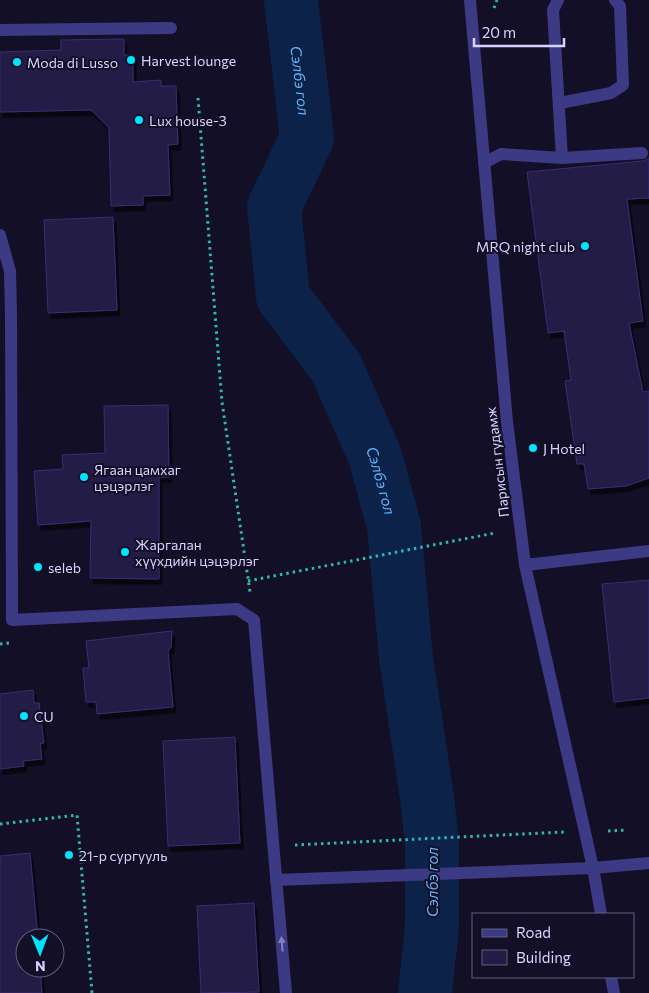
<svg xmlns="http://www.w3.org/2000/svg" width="649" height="993" font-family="Commissioner,sans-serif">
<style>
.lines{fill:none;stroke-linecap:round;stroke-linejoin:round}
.river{stroke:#0c2248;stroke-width:54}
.building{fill:#241b47;stroke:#3b2d73;filter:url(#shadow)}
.path{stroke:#2fb8b0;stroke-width:3;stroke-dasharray:2.5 4;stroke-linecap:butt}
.service{stroke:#3d3a85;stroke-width:12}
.minor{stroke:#3d3a85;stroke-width:12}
.tertiary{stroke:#3d3a85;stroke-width:12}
.oneway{fill:#837fbc}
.poi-dot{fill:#00e5ff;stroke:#130f26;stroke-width:2}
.labels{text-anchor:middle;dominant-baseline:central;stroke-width:4;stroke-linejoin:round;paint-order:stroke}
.poi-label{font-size:14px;fill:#d9d4ff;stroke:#130f26;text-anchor:start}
.street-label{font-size:14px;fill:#d9d4ff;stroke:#130f26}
.water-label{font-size:15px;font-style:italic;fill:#62b6ff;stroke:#130f26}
</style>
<defs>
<filter id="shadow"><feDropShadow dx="3" dy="5.5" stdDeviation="0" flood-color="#0009"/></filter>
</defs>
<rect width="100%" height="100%" fill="#130f26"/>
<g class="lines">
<!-- river -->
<path class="river" id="s1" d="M 291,0 L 307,138 L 274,207 L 283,297 L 336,367 L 375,456 L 394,526 L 406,658 L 427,798 L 432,843 L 432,927 L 425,993"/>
</g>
<!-- building -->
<g class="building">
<path d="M 124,39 L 124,55 L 133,55 L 133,82 L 161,80 L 161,86 L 176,86 L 178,144 L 168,145 L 170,195 L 143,196 L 143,205 L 111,206 L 109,128 L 91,110 L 0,112 L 0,52 L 61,50 L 61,40 Z"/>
<path d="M 649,158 L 649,198 L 627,199 L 643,321 L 629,323 L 643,392 L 649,391 L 649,478 L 626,486 L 588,489 L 584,464 L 577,464 L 565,381 L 571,380 L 564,331 L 548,333 L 527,172 L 643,161 Z"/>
<path d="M 113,217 L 117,310 L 48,313 L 44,220 Z"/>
<path d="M 168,405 L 169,477 L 159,477 L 159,579 L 90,578 L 91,521 L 38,525 L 34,471 L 63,469 L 62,455 L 105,453 L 104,406 Z"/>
<path d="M 649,580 L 649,698 L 614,702 L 602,584 Z"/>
<path d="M 172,631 L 171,647 L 168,651 L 173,707 L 97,714 L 96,702 L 86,702 L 83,668 L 89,668 L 86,641 Z"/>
<path d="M 33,690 L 34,703 L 39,703 L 44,743 L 40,744 L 42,759 L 23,761 L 24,766 L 0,769 L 0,694 Z"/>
<path d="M 235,737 L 240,843 L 168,846 L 163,741 Z"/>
<path d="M 30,853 L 38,938 L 25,938 L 25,968 L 40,968 L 42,993 L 0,993 L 0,856 Z"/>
<path d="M 254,903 L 259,992 L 201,993 L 197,906 Z"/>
</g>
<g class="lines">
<!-- path -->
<g class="path">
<path d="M 494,8 L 497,0"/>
<path d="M 198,98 L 222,402 L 250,592"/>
<path d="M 248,581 L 495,533"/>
<path d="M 0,644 L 9,643"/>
<path d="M 0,824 L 77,815 L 92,993"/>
<path d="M 608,831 L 627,830"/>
<path d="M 295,845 L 564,832"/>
</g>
<!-- service -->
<g class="service">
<path d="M 558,0 L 553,10 L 562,158"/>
<path d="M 0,30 L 171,28"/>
<path d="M 560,103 L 611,93 L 623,85 L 620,6 L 615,0"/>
<path d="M 484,163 L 501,154 L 562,158 L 642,153"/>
</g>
<!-- minor -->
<g class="minor">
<path d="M 0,235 L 10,271 L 11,316 L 12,620 L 237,609 L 254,620 L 286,993"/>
<path d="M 525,565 L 649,551"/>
</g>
<!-- tertiary -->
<g class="tertiary">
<path d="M 470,0 L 507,422 L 525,565 L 593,868 L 601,914"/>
<path d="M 276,880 L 593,868 L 649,863"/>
<path d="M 611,977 L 614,993"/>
</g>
</g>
<!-- one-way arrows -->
<defs><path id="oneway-solid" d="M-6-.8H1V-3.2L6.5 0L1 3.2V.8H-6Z" transform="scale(1.25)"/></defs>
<use class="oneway" href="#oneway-solid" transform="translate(282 944) rotate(-95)"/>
<!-- markers -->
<g class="poi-dot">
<circle cx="131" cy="60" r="5"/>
<circle cx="17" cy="62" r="5"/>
<circle cx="139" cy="120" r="5"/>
<circle cx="585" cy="246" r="5"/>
<circle cx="533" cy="448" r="5"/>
<circle cx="84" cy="477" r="5"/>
<circle cx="125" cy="552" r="5"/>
<circle cx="38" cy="567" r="5"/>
<circle cx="24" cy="716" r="5"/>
<circle cx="69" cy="855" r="5"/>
</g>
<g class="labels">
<!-- poi labels -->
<g class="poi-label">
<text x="141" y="60">Harvest lounge</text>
<text x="27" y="62">Moda di Lusso</text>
<text x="149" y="120">Lux house-3</text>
<text x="575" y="246" text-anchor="end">MRQ night club</text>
<text x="543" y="448">J Hotel</text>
<text x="94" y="469">Ягаан цамхаг<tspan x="94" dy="16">цэцэрлэг</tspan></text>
<text x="135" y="544">Жаргалан<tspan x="135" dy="16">хүүхдийн цэцэрлэг</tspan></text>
<text x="48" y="567">seleb</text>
<text x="34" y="716">CU</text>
<text x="79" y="855">21-р сургууль</text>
</g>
<!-- street labels -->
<g class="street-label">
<text transform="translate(497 462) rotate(-97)">Парисын гудамж</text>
</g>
<!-- water labels -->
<g class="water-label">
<text stroke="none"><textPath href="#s1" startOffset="81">Сэлбэ гол</textPath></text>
<text stroke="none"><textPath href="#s1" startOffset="516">Сэлбэ гол</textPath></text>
<text transform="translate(432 882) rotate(-90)">Сэлбэ гол</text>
</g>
</g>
<!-- legend -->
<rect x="472" y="913" width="162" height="65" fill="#130f26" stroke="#625e7d"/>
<rect x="482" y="929" width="25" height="8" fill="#3d3a85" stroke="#625e7d"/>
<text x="516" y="938" font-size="15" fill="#d9d4ff">Road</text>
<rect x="482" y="950" width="25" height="15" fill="#241b47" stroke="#625e7d"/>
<text x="516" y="963" font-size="15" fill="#d9d4ff">Building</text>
<!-- north arrow -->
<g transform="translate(40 953) rotate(179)"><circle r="24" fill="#130f26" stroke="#625e7d"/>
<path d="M0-4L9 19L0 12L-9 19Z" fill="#00e5ff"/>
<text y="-8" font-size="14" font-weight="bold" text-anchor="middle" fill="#d9d4ff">N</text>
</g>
<!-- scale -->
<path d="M474 38v8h90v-8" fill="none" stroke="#d9d4ff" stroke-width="2.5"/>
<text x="482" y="38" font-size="15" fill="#d9d4ff" stroke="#130f26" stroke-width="4" paint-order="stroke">20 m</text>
</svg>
